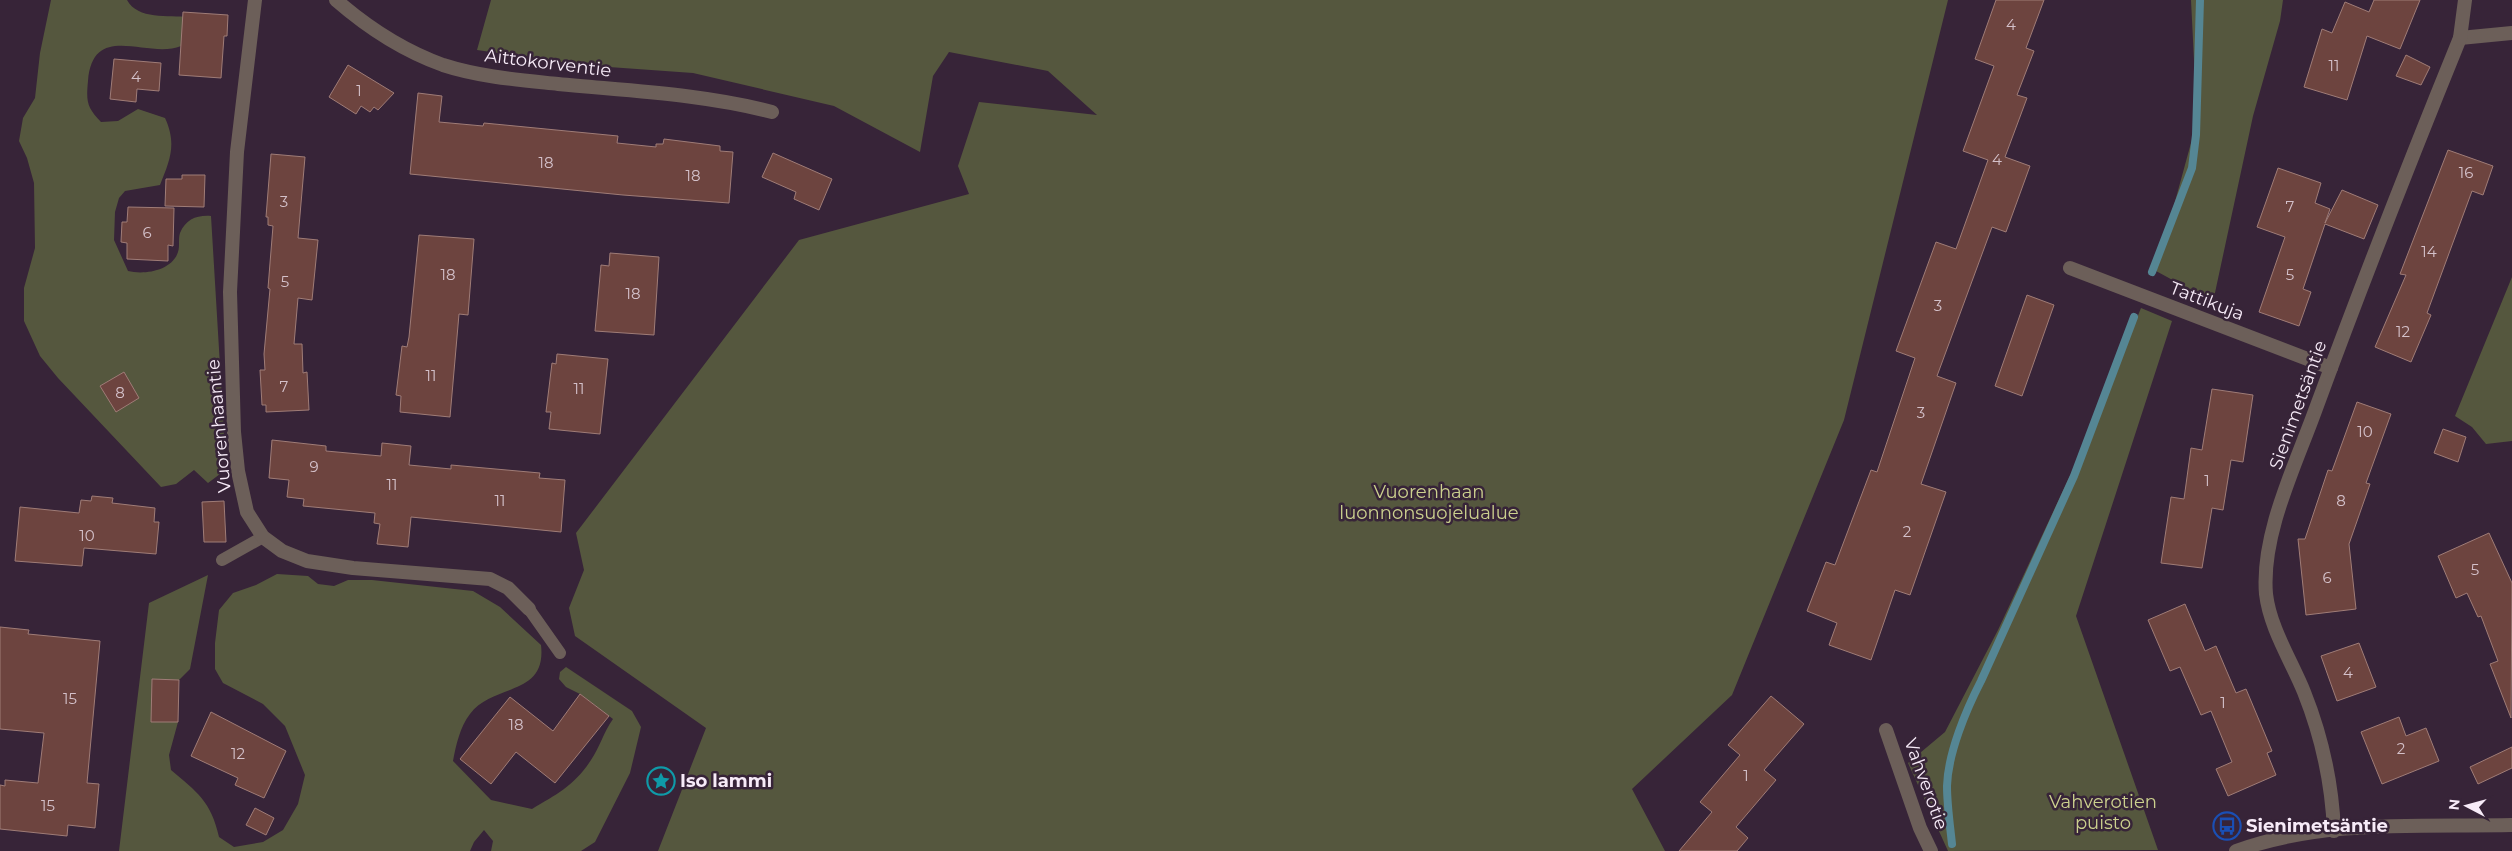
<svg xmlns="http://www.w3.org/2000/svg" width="2512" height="851" font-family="Montserrat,sans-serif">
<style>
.green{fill:#55573e}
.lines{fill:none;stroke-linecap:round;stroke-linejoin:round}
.stream{stroke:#558694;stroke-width:8}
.building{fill:#6d443f;stroke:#9f7c77}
.service{stroke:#6c5f59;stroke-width:12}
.minor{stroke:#6c5f59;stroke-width:14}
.tertiary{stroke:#6c5f59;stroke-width:14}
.labels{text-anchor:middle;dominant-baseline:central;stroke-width:5;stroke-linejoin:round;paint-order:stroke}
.number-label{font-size:15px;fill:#d4c1ca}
.street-label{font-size:18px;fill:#f7ebf8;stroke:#372438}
.park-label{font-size:18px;fill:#ccd18e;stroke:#372438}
.poi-label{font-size:18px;font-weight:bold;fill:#f7ebf8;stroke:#372438;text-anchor:start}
</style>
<rect width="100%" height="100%" fill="#372438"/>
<!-- green -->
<g class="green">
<path d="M 51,0 L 127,0 C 138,20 168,15 189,17 L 181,46 C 148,60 93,20 88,81 C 86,102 87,107 101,122 L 118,121 L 138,109 L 165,118 C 177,144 170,160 160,185 L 125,191 L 119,198 L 115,212 L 114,240 L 128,271 C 144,275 172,271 178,252 C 180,246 178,239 180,233 C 186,219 197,215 211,216 L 224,432 L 220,474 L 208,483 L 194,470 L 176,484 L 161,487 L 58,378 L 40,356 L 24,321 L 24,288 L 35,248 L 34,183 L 27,158 L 19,141 L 23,118 L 35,98 L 40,53 Z"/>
<path d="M 491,0 L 1948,0 L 1844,420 L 1732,695 L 1632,789 L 1665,851 L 658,851 L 706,728 L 575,636 L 569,608 L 584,570 L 576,533 L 799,240 L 969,194 L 958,166 L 979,102 L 1097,115 L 1048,71 L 949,52 L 933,76 L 920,152 L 834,106 L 693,73 L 581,65 L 477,50 Z"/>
<path d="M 2191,0 L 2283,0 L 2280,21 L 2253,116 L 2213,302 L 2156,271 L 2197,121 Z"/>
<path d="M 2512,277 L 2512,441 L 2486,444 L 2472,427 L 2455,416 Z"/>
<path d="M 2141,308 L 2172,321 L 2076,616 L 2158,850 L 1948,851 L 1908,763 L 1945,732 L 1998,630 L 2095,422 Z"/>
<path d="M 277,574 L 308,576 L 318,584 L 334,586 L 348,580 L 372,580 L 473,591 L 500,607 L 541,645 C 547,697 493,683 470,714 C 460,727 456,745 453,761 L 491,800 L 532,809 C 557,794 574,786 591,760 C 600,747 603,733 613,719 L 580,694 L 566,687 L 559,679 L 560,672 L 566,667 L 632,711 L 641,727 L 630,773 L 595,842 L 581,851 L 491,851 L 493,841 L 484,830 L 474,842 L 470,851 L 119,851 L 149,603 L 208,575 L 190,669 L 179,680 L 152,722 L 178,722 L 169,755 L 171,770 C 197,792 211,801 219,837 L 234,847 L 263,842 L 283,830 L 298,804 L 305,775 L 285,726 L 263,704 L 223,683 L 215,669 L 215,643 L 219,610 L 233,593 L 256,585 Z"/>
</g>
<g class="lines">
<!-- stream -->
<g class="stream">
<path d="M 2152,272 L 2192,168 L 2196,135 L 2200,0"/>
<path d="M 1952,844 C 1950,825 1947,805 1947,786 C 1948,753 1966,710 1981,681 L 2074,476 L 2134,317"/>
</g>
</g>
<!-- building -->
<g class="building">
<path d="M 1996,0 L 2044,0 L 2026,48 L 2034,51 L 2017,95 L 2027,98 L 2005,157 L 2030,166 L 2006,232 L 1992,227 L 1937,376 L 1956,383 L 1921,484 L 1946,492 L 1910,595 L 1895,590 L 1871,660 L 1829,645 L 1837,623 L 1807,611 L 1826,562 L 1835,565 L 1871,470 L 1877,472 L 1915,358 L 1896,351 L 1936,242 L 1956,249 L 1988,160 L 1963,151 L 1994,66 L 1975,59 Z"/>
<path d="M 2374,0 L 2420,0 L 2400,49 L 2367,36 L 2347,100 L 2304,87 L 2322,29 L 2332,33 L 2345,2 L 2369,12 Z"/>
<path d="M 183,12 L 228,15 L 227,36 L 224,36 L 221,78 L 179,75 Z"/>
<path d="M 2406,55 L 2430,67 L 2421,85 L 2396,76 Z"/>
<path d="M 114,59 L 161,63 L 159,91 L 137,89 L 136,102 L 110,99 Z"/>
<path d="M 348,65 L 394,93 L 378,110 L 374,107 L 370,112 L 361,106 L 356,114 L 329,97 Z"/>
<path d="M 418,93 L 442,96 L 439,122 L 483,126 L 484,123 L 618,136 L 617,143 L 656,147 L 656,144 L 663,144 L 664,139 L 720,146 L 720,151 L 733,152 L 729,203 L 623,195 L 410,174 Z"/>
<path d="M 2448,150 L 2493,166 L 2483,195 L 2472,191 L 2427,313 L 2431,315 L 2411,362 L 2375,347 L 2406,275 L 2400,274 Z"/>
<path d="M 773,153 L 832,179 L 819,210 L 794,199 L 796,192 L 762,177 Z"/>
<path d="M 271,154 L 305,157 L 298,238 L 318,240 L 312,300 L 298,298 L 294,344 L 302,344 L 303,373 L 307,372 L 309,410 L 266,412 L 266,405 L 262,405 L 260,370 L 265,370 L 264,354 L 270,289 L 268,288 L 273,226 L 268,225 L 268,217 L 266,217 Z"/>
<path d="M 2278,168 L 2321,183 L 2315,203 L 2330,209 L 2325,223 L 2342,190 L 2378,205 L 2364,239 L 2325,224 L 2303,289 L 2311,292 L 2299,326 L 2259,312 L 2285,237 L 2257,227 Z"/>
<path d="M 182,175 L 205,175 L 204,207 L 165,206 L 166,179 L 182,179 Z"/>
<path d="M 128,207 L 174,208 L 173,246 L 168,245 L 168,261 L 127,259 L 127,243 L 121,242 L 122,222 L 127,222 Z"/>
<path d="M 419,235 L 474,239 L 468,315 L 459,314 L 450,417 L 400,412 L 401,396 L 396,395 L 402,346 L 407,347 L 409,337 Z"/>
<path d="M 610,253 L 659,257 L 654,335 L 595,331 L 601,265 L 609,266 Z"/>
<path d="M 2027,295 L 2054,305 L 2022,396 L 1995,386 Z"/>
<path d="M 557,354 L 608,359 L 600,434 L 549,429 L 551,412 L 546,412 L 552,363 L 556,364 Z"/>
<path d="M 124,372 L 139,398 L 116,412 L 100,386 Z"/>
<path d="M 2212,389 L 2253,395 L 2243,462 L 2231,460 L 2223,510 L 2212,508 L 2202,568 L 2161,563 L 2171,497 L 2184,499 L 2191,448 L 2202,450 Z"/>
<path d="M 2357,402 L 2391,414 L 2366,483 L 2370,484 L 2349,544 L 2356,609 L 2306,615 L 2298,539 L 2305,539 L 2328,470 L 2332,471 Z"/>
<path d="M 2443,429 L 2466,437 L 2458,462 L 2434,453 Z"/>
<path d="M 272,440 L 326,446 L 326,451 L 381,456 L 382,443 L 411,446 L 409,465 L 451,469 L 451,465 L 540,473 L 539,478 L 565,480 L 561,532 L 411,517 L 408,547 L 377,544 L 380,524 L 374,523 L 375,513 L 303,506 L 304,499 L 287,497 L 289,480 L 269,478 Z"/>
<path d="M 92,496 L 113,498 L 112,503 L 155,508 L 154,522 L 159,522 L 156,554 L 84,548 L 82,566 L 15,561 L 20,507 L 79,513 L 81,500 L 91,501 Z"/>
<path d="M 224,501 L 226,542 L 204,542 L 202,502 Z"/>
<path d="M 2489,533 L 2512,583 L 2511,718 L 2490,664 L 2498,661 L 2481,616 L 2478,617 L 2467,593 L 2456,598 L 2438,556 Z"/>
<path d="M 2185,604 L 2205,651 L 2216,646 L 2236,693 L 2246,689 L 2272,751 L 2267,753 L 2276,775 L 2228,796 L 2216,769 L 2232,762 L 2211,711 L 2201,715 L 2180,667 L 2170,671 L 2148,620 Z"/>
<path d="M 0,627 L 29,630 L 28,634 L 100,641 L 87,783 L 99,784 L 95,828 L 68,825 L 67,836 L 0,829 L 0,785 L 5,786 L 5,780 L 38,783 L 44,733 L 0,729 Z"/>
<path d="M 2359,643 L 2376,687 L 2337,701 L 2321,656 Z"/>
<path d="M 152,679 L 179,680 L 178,722 L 151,722 Z"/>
<path d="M 580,694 L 609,716 L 555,783 L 516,752 L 491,784 L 460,759 L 510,697 L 553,731 Z"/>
<path d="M 1771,696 L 1804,724 L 1764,770 L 1776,780 L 1736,827 L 1748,838 L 1737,851 L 1679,851 L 1712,812 L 1700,802 L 1740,755 L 1728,745 Z"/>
<path d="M 211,712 L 286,751 L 264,798 L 235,785 L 238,778 L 191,756 Z"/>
<path d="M 2399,717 L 2406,736 L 2426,728 L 2439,761 L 2382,784 L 2361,732 Z"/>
<path d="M 2512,747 L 2512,768 L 2478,784 L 2470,767 Z"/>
<path d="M 255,808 L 274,818 L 266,835 L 246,825 Z"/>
</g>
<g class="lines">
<!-- service -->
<g class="service">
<path d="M 222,560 L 263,537"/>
<path d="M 529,609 L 560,653"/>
</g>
<!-- minor -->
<g class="minor">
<path d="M 255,0 L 237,152 L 230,292 L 234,432 L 238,471 L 247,512 L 263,537 L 282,551 L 307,561 L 353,568 L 490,579 L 508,588 L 529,609"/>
<path d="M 336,0 C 367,27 404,51 443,65 C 480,77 520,80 558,84 C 630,91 703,94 772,112"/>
<path d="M 2460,38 L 2512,33"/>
<path d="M 2070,268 L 2331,368"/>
<path d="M 1886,730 L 1920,828 L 1931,851"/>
<path d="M 2334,831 C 2332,783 2322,737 2304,692 C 2291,660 2270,628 2266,594 C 2261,535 2295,466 2315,411 C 2361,286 2410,161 2460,38 L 2465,0"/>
</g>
<!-- tertiary -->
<path class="tertiary" d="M 2236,851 C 2323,819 2421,827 2512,825"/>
</g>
<!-- icons -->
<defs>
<g id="sight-ring" transform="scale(1.4375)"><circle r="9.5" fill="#372438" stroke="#0f9aa8" stroke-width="1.5"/><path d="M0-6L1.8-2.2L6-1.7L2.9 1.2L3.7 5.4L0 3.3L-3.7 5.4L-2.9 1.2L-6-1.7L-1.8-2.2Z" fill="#0f9aa8"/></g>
<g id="bus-ring" transform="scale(1.4375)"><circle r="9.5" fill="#372438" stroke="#1a4fb4" stroke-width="1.5"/><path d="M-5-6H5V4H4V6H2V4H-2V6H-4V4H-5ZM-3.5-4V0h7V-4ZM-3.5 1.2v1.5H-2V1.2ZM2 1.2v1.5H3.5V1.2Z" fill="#1a4fb4"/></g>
</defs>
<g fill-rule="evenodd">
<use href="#sight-ring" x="661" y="781"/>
<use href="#bus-ring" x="2227" y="826"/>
</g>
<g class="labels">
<!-- number labels -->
<g class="number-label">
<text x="2011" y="24">4</text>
<text x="2334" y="65">11</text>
<text x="136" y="76">4</text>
<text x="359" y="90">1</text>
<text x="1997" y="159">4</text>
<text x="546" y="162">18</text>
<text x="2466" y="172">16</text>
<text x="693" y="175">18</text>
<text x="284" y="201">3</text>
<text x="2290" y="206">7</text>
<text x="147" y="232">6</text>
<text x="2429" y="251">14</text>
<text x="448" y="274">18</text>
<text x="2290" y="274">5</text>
<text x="285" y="281">5</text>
<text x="633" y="293">18</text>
<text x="1938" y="305">3</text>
<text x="2403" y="331">12</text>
<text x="431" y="375">11</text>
<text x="284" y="386">7</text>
<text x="579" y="388">11</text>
<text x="120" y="392">8</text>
<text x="1921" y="412">3</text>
<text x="2365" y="431">10</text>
<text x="314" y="466">9</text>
<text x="2207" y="480">1</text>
<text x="392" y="484">11</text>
<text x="500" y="500">11</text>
<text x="2341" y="500">8</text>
<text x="1907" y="531">2</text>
<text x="87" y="535">10</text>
<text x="2475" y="569">5</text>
<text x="2327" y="577">6</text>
<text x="2348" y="672">4</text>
<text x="70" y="698">15</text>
<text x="2223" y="702">1</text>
<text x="516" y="724">18</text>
<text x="2401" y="748">2</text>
<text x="238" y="753">12</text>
<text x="1746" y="775">1</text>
<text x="48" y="805">15</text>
</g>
<!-- street labels -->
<g class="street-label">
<text transform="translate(548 63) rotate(7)">Aittokorventie</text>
<text transform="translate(2207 301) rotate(21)">Tattikuja</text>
<text transform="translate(2298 405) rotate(-70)">Sienimetsäntie</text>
<text transform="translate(219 426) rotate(-95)">Vuorenhaantie</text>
<text transform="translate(1926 784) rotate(70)">Vahverotie</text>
</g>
<!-- park labels -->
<g class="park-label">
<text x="1429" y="492">Vuorenhaan<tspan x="1429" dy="21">luonnonsuojelualue</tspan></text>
<text x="2103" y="802">Vahverotien<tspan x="2103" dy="21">puisto</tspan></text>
</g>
<!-- poi labels -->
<g class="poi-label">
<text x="680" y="781">Iso lammi</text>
<text x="2246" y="826">Sienimetsäntie</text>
</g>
</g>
<!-- north arrow -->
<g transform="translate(2467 806) rotate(276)" stroke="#372438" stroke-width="4" paint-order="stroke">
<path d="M0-4L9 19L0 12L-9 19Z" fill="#f7ebf8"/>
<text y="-8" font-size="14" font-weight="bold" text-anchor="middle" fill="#f7ebf8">N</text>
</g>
</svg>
